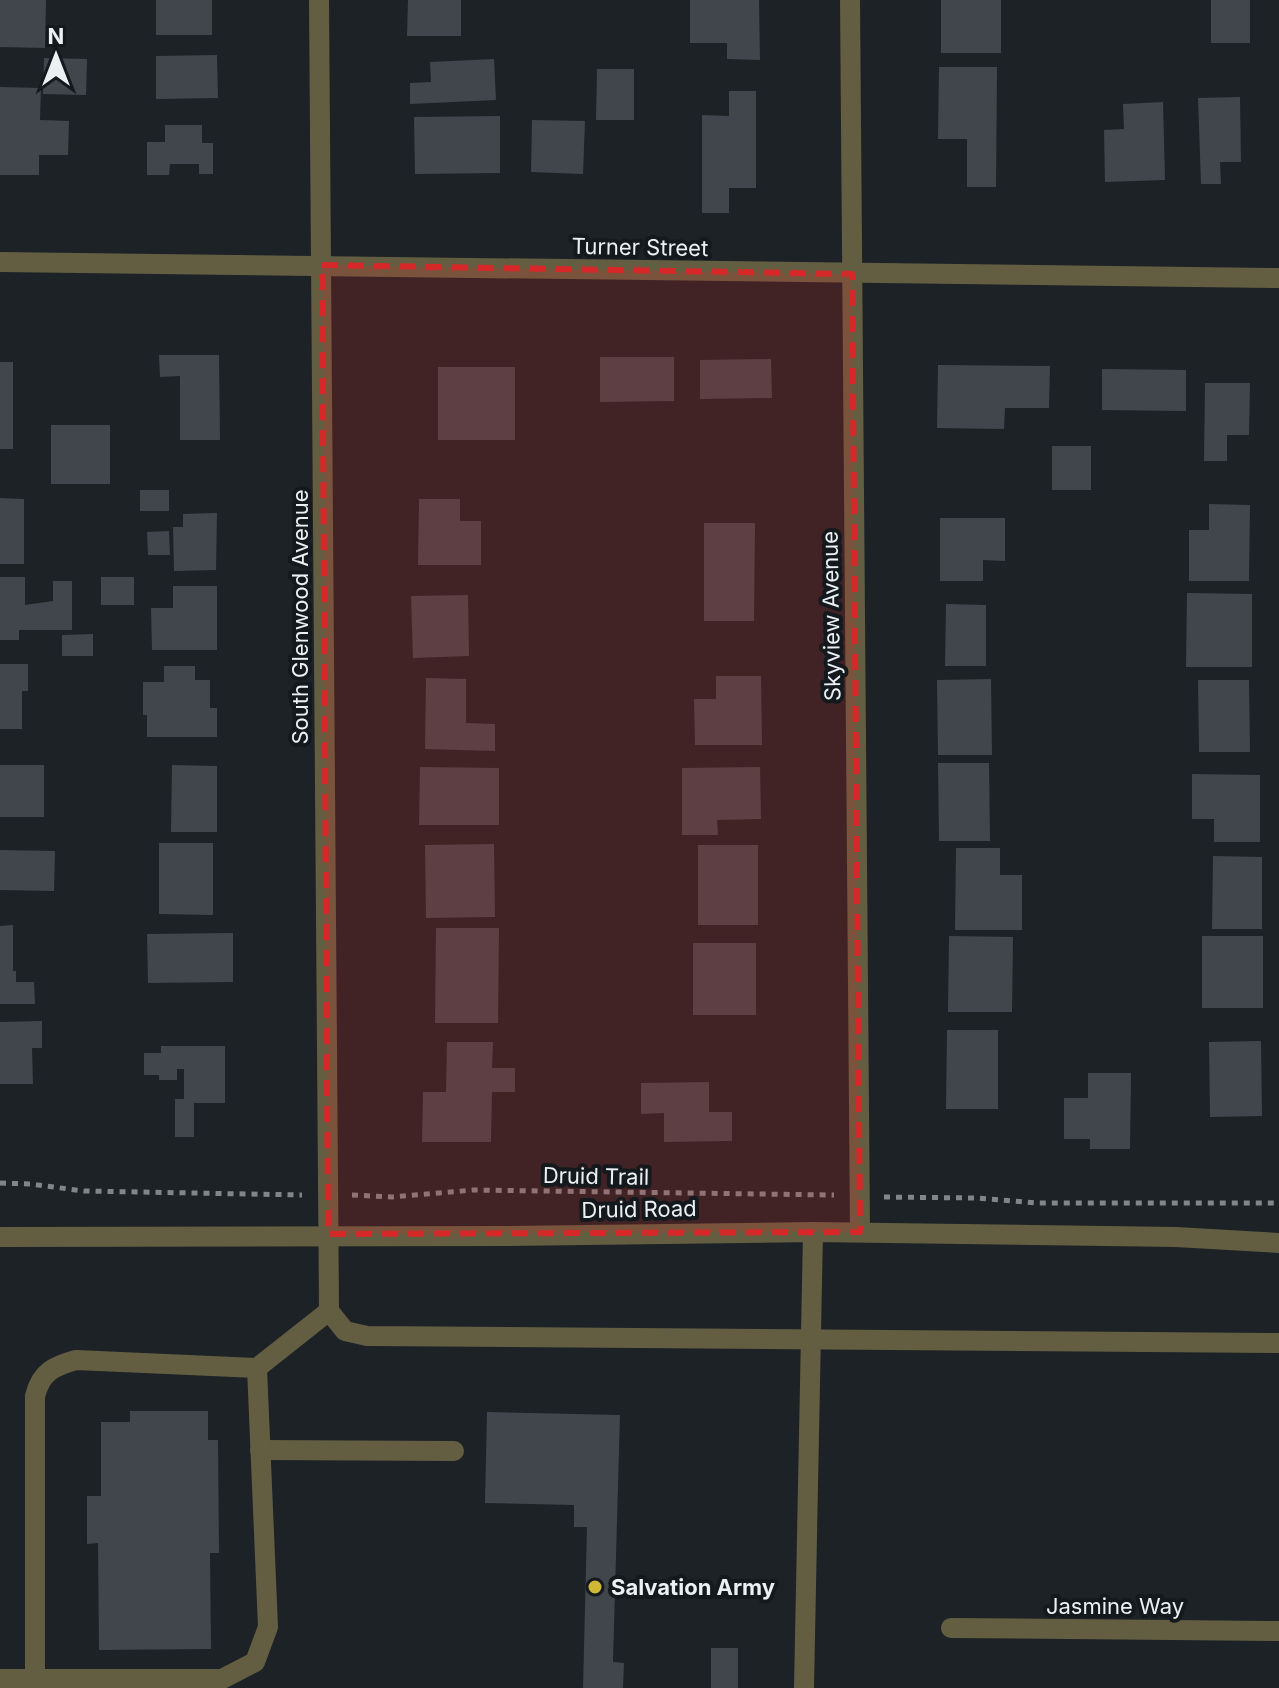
<svg xmlns="http://www.w3.org/2000/svg" width="1279" height="1688" font-family="Inter,sans-serif">
<style>
.building{fill:#40464b}
.lines{fill:none;stroke-linecap:round;stroke-linejoin:round}
.path{stroke:#818689;stroke-width:5;stroke-dasharray:6 6;stroke-linecap:butt}
.minor{stroke:#635e42;stroke-width:20}
.marked{fill:#d62828;fill-opacity:0.2;stroke:#d62828;stroke-width:6;stroke-dasharray:16 10;stroke-linejoin:round}
.poi-dot{fill:#d0b837;stroke:#13191c;stroke-width:3}
.labels{text-anchor:middle;dominant-baseline:central;stroke-width:8;stroke-linejoin:round;paint-order:stroke}
.street-label{font-size:22px;fill:#ecf0f3;stroke:#13191c}
.poi-label{font-size:22px;font-weight:bold;fill:#ecf0f3;stroke:#13191c;text-anchor:start}
</style>
<rect width="100%" height="100%" fill="#1c2226"/>
<!-- building -->
<g class="building">
<path d="M 0,0 L 46,0 L 45,48 L 0,47 Z"/>
<rect x="156" y="0" width="56" height="35"/>
<path d="M 408,0 L 461,0 L 461,36 L 407,36 Z"/>
<path d="M 690,0 L 759,0 L 760,60 L 727,59 L 727,43 L 690,43 Z"/>
<rect x="941" y="0" width="60" height="53"/>
<rect x="1211" y="0" width="39" height="43"/>
<path d="M 217,55 L 218,98 L 156,99 L 156,56 Z"/>
<path d="M 44,58 L 87,59 L 86,95 L 43,94 Z"/>
<path d="M 494,59 L 496,100 L 410,104 L 410,83 L 431,82 L 430,62 Z"/>
<path d="M 939,67 L 997,67 L 996,187 L 967,187 L 967,139 L 938,139 Z"/>
<path d="M 597,69 L 634,69 L 634,120 L 596,120 Z"/>
<path d="M 0,87 L 41,88 L 40,120 L 69,121 L 68,155 L 39,155 L 39,175 L 0,175 Z"/>
<path d="M 729,91 L 756,91 L 756,188 L 729,188 L 729,213 L 702,213 L 702,115 L 729,116 Z"/>
<path d="M 1240,97 L 1241,162 L 1220,162 L 1221,184 L 1201,184 L 1198,98 Z"/>
<path d="M 1163,102 L 1165,180 L 1105,182 L 1104,130 L 1124,129 L 1123,104 Z"/>
<path d="M 500,116 L 500,173 L 415,174 L 414,117 Z"/>
<path d="M 532,120 L 585,121 L 583,174 L 531,172 Z"/>
<path d="M 165,125 L 202,125 L 202,143 L 213,143 L 213,174 L 199,174 L 199,164 L 170,164 L 169,175 L 147,175 L 147,142 L 165,142 Z"/>
<path d="M 159,355 L 219,355 L 220,440 L 180,440 L 180,376 L 160,377 Z"/>
<path d="M 600,357 L 674,357 L 674,401 L 600,402 Z"/>
<path d="M 771,359 L 772,398 L 700,399 L 700,360 Z"/>
<rect x="0" y="362" width="13" height="87"/>
<path d="M 938,365 L 1050,366 L 1049,408 L 1005,408 L 1004,429 L 937,428 Z"/>
<rect x="438" y="367" width="77" height="73"/>
<path d="M 1102,369 L 1186,370 L 1186,411 L 1102,410 Z"/>
<path d="M 1205,383 L 1250,383 L 1249,435 L 1227,435 L 1227,461 L 1204,461 Z"/>
<rect x="51" y="425" width="59" height="59"/>
<rect x="1052" y="446" width="39" height="44"/>
<rect x="140" y="490" width="29" height="21"/>
<path d="M 0,498 L 24,499 L 24,564 L 0,564 Z"/>
<path d="M 419,499 L 460,499 L 460,521 L 481,521 L 481,565 L 418,565 Z"/>
<path d="M 1209,504 L 1250,505 L 1249,581 L 1189,581 L 1189,530 L 1209,530 Z"/>
<path d="M 217,513 L 216,570 L 174,571 L 173,527 L 183,527 L 183,514 Z"/>
<path d="M 940,518 L 1005,518 L 1005,561 L 983,560 L 983,581 L 940,581 Z"/>
<path d="M 704,523 L 755,523 L 754,621 L 704,621 Z"/>
<path d="M 169,531 L 170,555 L 148,555 L 147,532 Z"/>
<path d="M 0,577 L 25,577 L 25,605 L 53,601 L 53,581 L 72,581 L 72,630 L 19,630 L 19,640 L 0,640 Z"/>
<rect x="101" y="577" width="33" height="28"/>
<path d="M 173,586 L 217,586 L 217,650 L 152,650 L 151,608 L 173,608 Z"/>
<path d="M 1187,593 L 1252,594 L 1252,667 L 1186,667 Z"/>
<path d="M 468,595 L 469,656 L 413,658 L 411,596 Z"/>
<path d="M 946,604 L 986,605 L 986,666 L 945,666 Z"/>
<path d="M 93,634 L 93,656 L 62,656 L 62,635 Z"/>
<path d="M 0,664 L 28,664 L 28,691 L 22,691 L 22,729 L 0,729 Z"/>
<path d="M 164,666 L 195,666 L 195,680 L 210,680 L 210,708 L 217,708 L 217,737 L 147,737 L 147,715 L 143,715 L 143,682 L 164,682 Z"/>
<path d="M 716,676 L 761,676 L 762,745 L 695,745 L 694,699 L 716,699 Z"/>
<path d="M 426,678 L 466,679 L 466,723 L 495,724 L 495,751 L 425,749 Z"/>
<path d="M 991,679 L 992,755 L 938,755 L 937,680 Z"/>
<path d="M 1198,680 L 1249,680 L 1250,752 L 1199,752 Z"/>
<path d="M 938,763 L 989,763 L 990,841 L 939,841 Z"/>
<rect x="0" y="765" width="44" height="52"/>
<path d="M 172,765 L 217,766 L 217,832 L 171,832 Z"/>
<path d="M 420,767 L 499,768 L 499,825 L 419,825 Z"/>
<path d="M 760,767 L 761,819 L 717,820 L 718,835 L 682,835 L 682,768 Z"/>
<path d="M 1192,774 L 1260,775 L 1260,842 L 1214,842 L 1214,819 L 1192,819 Z"/>
<path d="M 159,843 L 213,843 L 213,915 L 159,914 Z"/>
<path d="M 494,844 L 495,917 L 426,918 L 425,845 Z"/>
<rect x="698" y="845" width="60" height="80"/>
<path d="M 956,848 L 1000,848 L 1000,875 L 1022,875 L 1022,930 L 955,930 Z"/>
<path d="M 0,850 L 55,851 L 54,891 L 0,890 Z"/>
<path d="M 1213,856 L 1262,857 L 1262,929 L 1212,929 Z"/>
<path d="M 13,925 L 13,971 L 16,971 L 16,982 L 34,982 L 35,1004 L 0,1004 L 0,926 Z"/>
<path d="M 436,928 L 499,928 L 498,1023 L 435,1023 Z"/>
<path d="M 233,933 L 233,982 L 148,983 L 147,934 Z"/>
<path d="M 949,936 L 1013,937 L 1012,1012 L 948,1012 Z"/>
<rect x="1202" y="936" width="61" height="72"/>
<rect x="693" y="943" width="63" height="72"/>
<path d="M 42,1021 L 42,1048 L 32,1048 L 33,1084 L 0,1084 L 0,1022 Z"/>
<path d="M 947,1030 L 998,1030 L 998,1109 L 946,1109 Z"/>
<path d="M 1261,1041 L 1262,1116 L 1210,1117 L 1209,1042 Z"/>
<path d="M 447,1042 L 493,1042 L 492,1068 L 515,1068 L 515,1092 L 492,1092 L 491,1142 L 422,1142 L 423,1092 L 446,1092 Z"/>
<path d="M 161,1046 L 225,1046 L 225,1103 L 194,1103 L 194,1137 L 175,1137 L 175,1099 L 184,1099 L 184,1069 L 177,1069 L 177,1080 L 159,1080 L 159,1075 L 144,1075 L 144,1053 L 161,1053 Z"/>
<path d="M 1088,1073 L 1131,1073 L 1130,1149 L 1090,1149 L 1090,1139 L 1064,1139 L 1064,1098 L 1088,1098 Z"/>
<path d="M 709,1082 L 709,1112 L 732,1112 L 732,1141 L 664,1142 L 664,1113 L 641,1114 L 641,1083 Z"/>
<path d="M 130,1411 L 208,1411 L 208,1440 L 218,1440 L 219,1553 L 210,1553 L 211,1649 L 99,1650 L 98,1543 L 87,1544 L 87,1496 L 101,1496 L 101,1422 L 130,1422 Z"/>
<path d="M 487,1412 L 620,1415 L 613,1662 L 624,1663 L 623,1688 L 583,1688 L 587,1527 L 574,1527 L 574,1505 L 485,1503 Z"/>
<rect x="711" y="1648" width="27" height="40"/>
</g>
<g class="lines">
<!-- path -->
<g class="path">
<path d="M 0,1183 L 30,1184 L 84,1191 L 302,1195"/>
<path d="M 352,1195 L 392,1197 L 473,1190 L 834,1195"/>
<path d="M 884,1197 L 978,1198 L 1036,1203 L 1279,1203"/>
</g>
<!-- minor -->
<g class="minor">
<path d="M 319,0 L 329,1311 L 345,1331 L 367,1336 L 1279,1343"/>
<path d="M 850,0 L 860,1232"/>
<path d="M 0,262 L 1279,278"/>
<path d="M 0,1237 L 506,1236 L 813,1232 L 1176,1237 L 1279,1243"/>
<path d="M 260,1450 L 454,1451"/>
<path d="M 951,1628 L 1279,1631"/>
<path d="M 0,1679 L 222,1679 L 255,1662 L 268,1627 L 257,1368 L 329,1311"/>
<path d="M 35,1679 L 35,1396 C 41,1372 54,1366 76,1360 L 257,1368"/>
<path d="M 804,1688 L 813,1232"/>
</g>
</g>
<!-- marked area -->
<path class="marked" d="M 322,265 L 852,274 L 860,1232 L 328,1234 Z"/>
<!-- markers -->
<circle class="poi-dot" cx="595" cy="1587" r="8"/>
<g class="labels">
<!-- street labels -->
<g class="street-label">
<text transform="translate(640 247) rotate(1)">Turner Street</text>
<text transform="translate(831 616) rotate(-91)">Skyview Avenue</text>
<text transform="translate(300 617) rotate(-90)">South Glenwood Avenue</text>
<text transform="translate(596 1176) rotate(1)">Druid Trail</text>
<text transform="translate(639 1209) rotate(-1)">Druid Road</text>
<text x="1115" y="1606">Jasmine Way</text>
</g>
<!-- poi labels -->
<g class="poi-label">
<text x="611" y="1587">Salvation Army</text>
</g>
</g>
<!-- north arrow -->
<g transform="translate(56 56)" stroke="#13191c" stroke-width="6" paint-order="stroke">
<path d="M0-6L14 30L0 20L-14 30Z" fill="#ecf0f3"/>
<text y="-12" font-size="22" font-weight="bold" text-anchor="middle" fill="#ecf0f3">N</text>
</g>
</svg>
